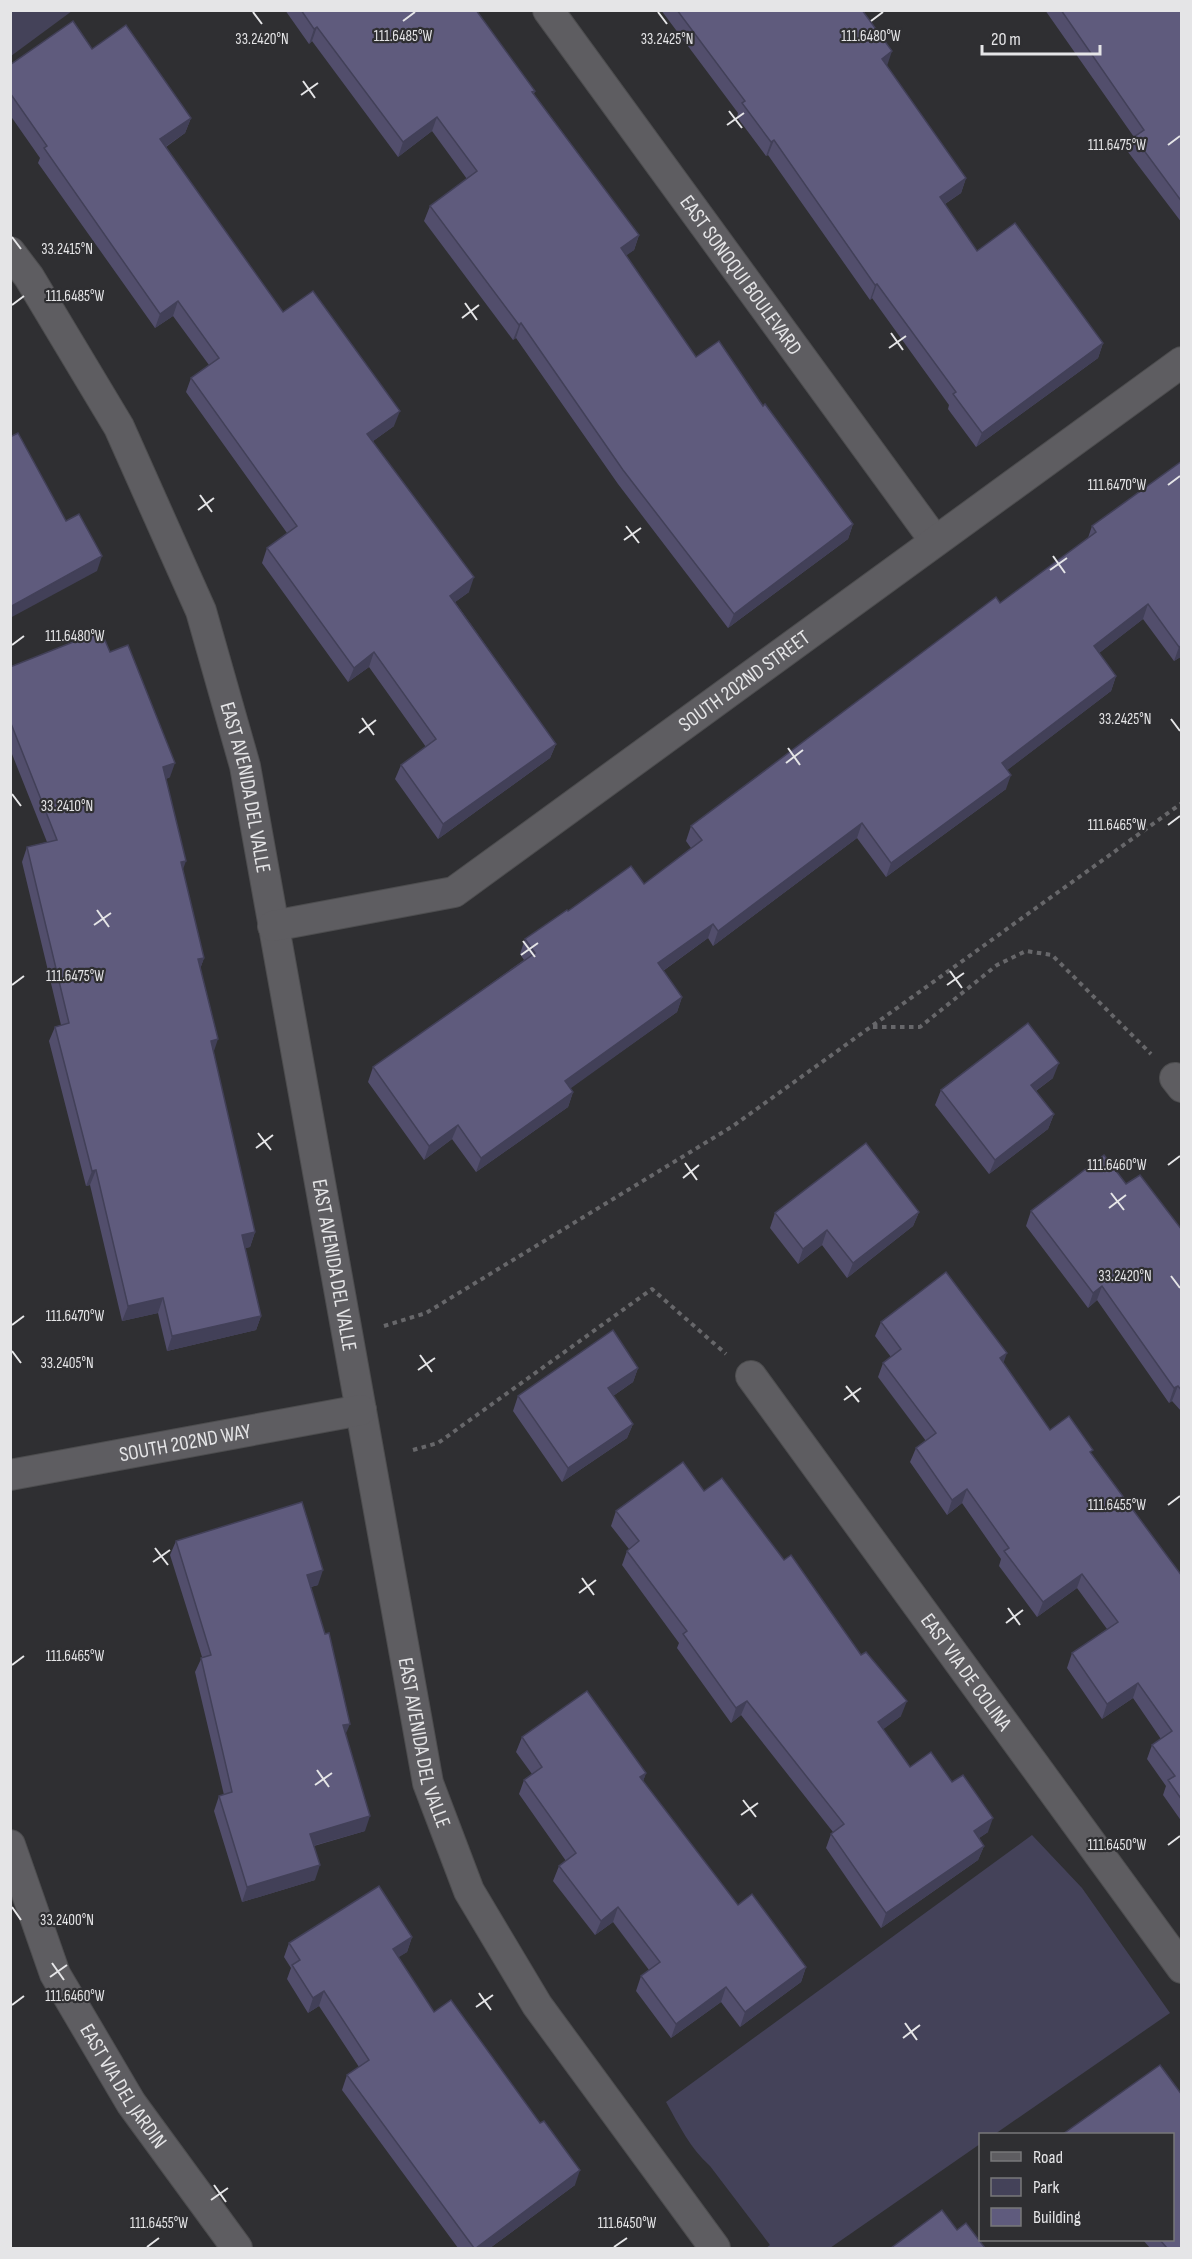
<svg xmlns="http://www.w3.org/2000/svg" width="1192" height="2259" font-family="'Sofia Sans Condensed',sans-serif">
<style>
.green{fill:#444259}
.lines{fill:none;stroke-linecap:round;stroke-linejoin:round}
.minor-casing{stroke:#4d4d4f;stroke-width:32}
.path{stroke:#67676a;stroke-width:4;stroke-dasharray:4.5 4.5;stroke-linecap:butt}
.minor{stroke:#5e5d61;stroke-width:30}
.wall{fill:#524e6c}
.shaded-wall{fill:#424058}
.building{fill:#5f5b7d;stroke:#424058;stroke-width:1.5}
.ticks{fill:none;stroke:#e5e5e7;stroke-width:2}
.labels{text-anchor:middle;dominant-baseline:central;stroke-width:4.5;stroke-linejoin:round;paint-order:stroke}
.street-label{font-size:21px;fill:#e5e5e7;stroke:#2f2f32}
.ticks-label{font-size:15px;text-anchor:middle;fill:#e5e5e7;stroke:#2f2f32;stroke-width:4.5;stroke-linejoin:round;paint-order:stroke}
</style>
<rect width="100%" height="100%" fill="#2f2f32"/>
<!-- green -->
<g class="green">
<path d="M 11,10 L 72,10 L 72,11 L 11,56 Z"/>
<path d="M 1032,1835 L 1082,1888 L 1170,2013 L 995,2134 L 980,2134 L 980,2144 L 830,2248 L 766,2248 L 770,2245 L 710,2166 C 690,2148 679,2125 666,2102 Z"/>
</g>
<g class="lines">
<!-- minor casing -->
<g class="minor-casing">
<g id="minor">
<path id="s1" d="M 548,10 L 935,541"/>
<path id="s2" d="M 10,252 L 29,277 L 119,427 L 201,611 L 245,766 L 428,1783 L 469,1891 L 537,2005 L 715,2248"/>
<path id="s3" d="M 273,926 L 454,892 L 1182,362"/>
<path d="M 1175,1078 L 1182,1087"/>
<path id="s4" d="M 751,1376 L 1182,1968"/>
<path id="s5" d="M 10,1475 L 361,1410"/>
<path id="s6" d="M 10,1845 L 55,1974 L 131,2103 L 237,2248"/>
</g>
</g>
<!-- path -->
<g class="path">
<path d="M 873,1027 L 920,1027 L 997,965 L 1026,951 L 1052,955 L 1151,1054"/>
<path d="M 384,1326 L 426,1313 L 733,1126 L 1182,803"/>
<path d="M 413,1450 L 438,1443 L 652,1289 L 726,1354"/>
</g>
<!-- minor -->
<use href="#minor" class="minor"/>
</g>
<!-- wall -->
<g class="wall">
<path d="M 285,10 L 476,10 L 535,91 L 534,94 L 639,235 L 634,250 L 626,255 L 696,357 L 763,406 L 853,524 L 848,539 L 728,628 L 618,484 L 516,338 L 513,340 L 424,221 L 430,206 L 467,179 L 432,131 L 398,157 L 312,41 L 309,44 Z"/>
<path d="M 661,10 L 862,10 L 887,66 L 966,178 L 961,193 L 945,204 L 977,251 L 1103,343 L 1098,358 L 976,447 L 948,409 L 949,405 L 872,298 L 870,300 L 768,155 L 766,156 L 737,117 L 738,113 Z"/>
<path d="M 1045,10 L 1182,10 L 1182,223 L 1128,152 L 1134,137 Z"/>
<path d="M 92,49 L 191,118 L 185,133 L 166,147 L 283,312 L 394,426 L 373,441 L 469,592 L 455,602 L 556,744 L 550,758 L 438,839 L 395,779 L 401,765 L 426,747 L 369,667 L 348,682 L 262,563 L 267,548 L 287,533 L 186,392 L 191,378 L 209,365 L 173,316 L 155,328 L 38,163 L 40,158 L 10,115 L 10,65 Z"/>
<path d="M 1182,461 L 1182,656 L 1174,661 L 1143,619 L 1099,653 L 1116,676 L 1111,691 L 1007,770 L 1006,789 L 886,877 L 857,838 L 713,946 L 708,938 L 663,971 L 682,997 L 677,1012 L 570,1088 L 573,1092 L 568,1107 L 476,1172 L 452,1139 L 424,1160 L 368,1082 L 373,1067 L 524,960 L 520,954 L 525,939 L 568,911 L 644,884 L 691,848 L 686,841 L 691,826 L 1000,603 L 1088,538 L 1092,526 Z"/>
<path d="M 110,652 L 170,777 L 166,779 L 183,870 L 204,958 L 200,969 L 213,1052 L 255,1232 L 250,1247 L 245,1248 L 261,1316 L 256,1330 L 167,1351 L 158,1313 L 122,1321 L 90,1185 L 86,1186 L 49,1041 L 55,1027 L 61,1025 L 22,862 L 27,847 L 47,842 L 10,749 L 10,667 Z"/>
<path d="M 1053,1078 L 1036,1091 L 1054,1114 L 1048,1129 L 989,1174 L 935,1105 L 941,1090 Z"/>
<path d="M 1126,1184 L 1182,1230 L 1182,1412 L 1172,1401 L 1169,1403 L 1097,1300 L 1088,1308 L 1026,1226 L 1031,1211 Z"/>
<path d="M 919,1212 L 913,1226 L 847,1278 L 822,1245 L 798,1264 L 770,1228 L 775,1213 Z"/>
<path d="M 881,1322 L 1003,1363 L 1050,1430 L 1092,1454 L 1182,1576 L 1182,1822 L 1163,1795 L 1166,1786 L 1147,1759 L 1152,1745 L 1161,1739 L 1133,1698 L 1102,1719 L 1067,1668 L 1072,1653 L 1107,1629 L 1077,1588 L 1037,1617 L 999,1566 L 1001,1559 L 962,1503 L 947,1515 L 910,1462 L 916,1448 L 926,1441 L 878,1377 L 883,1363 L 891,1357 L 875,1336 Z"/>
<path d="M 638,1368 L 633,1382 L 613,1396 L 633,1424 L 627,1438 L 562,1482 L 513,1411 L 518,1396 Z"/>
<path d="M 704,1491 L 784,1560 L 901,1716 L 883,1729 L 910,1767 L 988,1832 L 979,1838 L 984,1846 L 978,1860 L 881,1928 L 826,1848 L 831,1834 L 833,1832 L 741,1715 L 731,1723 L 677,1648 L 679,1643 L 622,1565 L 627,1551 L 629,1549 L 611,1526 L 616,1511 Z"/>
<path d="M 176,1541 L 318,1585 L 311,1587 L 346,1734 L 365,1831 L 314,1846 L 315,1880 L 242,1902 L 214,1811 L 219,1796 L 224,1795 L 195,1672 L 202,1657 L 170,1555 Z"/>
<path d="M 522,1737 L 646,1773 L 643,1781 L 738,1905 L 806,1967 L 801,1982 L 740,2027 L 721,2002 L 671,2038 L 636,1991 L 641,1976 L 649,1970 L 613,1922 L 595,1935 L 553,1881 L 559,1866 L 566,1861 L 519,1794 L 524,1780 L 532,1774 L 516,1752 Z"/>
<path d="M 412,1937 L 407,1952 L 398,1957 L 434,2012 L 575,2185 L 490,2248 L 458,2248 L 342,2090 L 347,2075 L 359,2067 L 319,2006 L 308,2013 L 287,1979 L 291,1968 L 284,1957 L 289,1943 Z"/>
<path d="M 1143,2240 L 1173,2240 L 1182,2248 L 1150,2248 Z"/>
</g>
<!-- shaded-wall -->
<g class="shaded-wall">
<path d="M 317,27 L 312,41 L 309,44 L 314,29 Z"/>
<path d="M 892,51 L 887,66 L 882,59 Z"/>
<path d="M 437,117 L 432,131 L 398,157 L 403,142 Z"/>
<path d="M 191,118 L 185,133 L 155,154 L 160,139 Z"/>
<path d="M 774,140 L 768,155 L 766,156 L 771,142 Z"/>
<path d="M 966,178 L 961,193 L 934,211 L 940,197 Z"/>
<path d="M 639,235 L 634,250 L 616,263 L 621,248 Z"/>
<path d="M 877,284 L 872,298 L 870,300 L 875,285 Z"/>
<path d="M 178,301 L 173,316 L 155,328 L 160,314 Z"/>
<path d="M 521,323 L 516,338 L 513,340 L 519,325 Z"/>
<path d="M 1103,343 L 1098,358 L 976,447 L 982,433 Z"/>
<path d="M 400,411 L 394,426 L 362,449 L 367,434 Z"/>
<path d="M 853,524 L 848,539 L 728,628 L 734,614 Z"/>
<path d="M 102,556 L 97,571 L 10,618 L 10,607 Z"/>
<path d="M 474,577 L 469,592 L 444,610 L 450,596 Z"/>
<path d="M 1148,604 L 1143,619 L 1089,661 L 1094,646 Z"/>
<path d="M 1182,645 L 1182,656 L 1174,661 L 1179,647 Z"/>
<path d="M 374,652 L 369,667 L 348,682 L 354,668 Z"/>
<path d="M 1116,676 L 1111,691 L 997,778 L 1002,763 Z"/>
<path d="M 556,744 L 550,758 L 438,839 L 443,824 Z"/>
<path d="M 175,763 L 170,777 L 158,782 L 163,767 Z"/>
<path d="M 1011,775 L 1006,789 L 886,877 L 891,863 Z"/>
<path d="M 862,823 L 857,838 L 713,946 L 718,931 Z"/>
<path d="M 186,861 L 181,875 L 181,862 Z"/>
<path d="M 713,924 L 708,938 L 653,978 L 658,963 Z"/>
<path d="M 204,958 L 199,972 L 198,959 Z"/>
<path d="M 682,997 L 677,1012 L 560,1096 L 565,1081 Z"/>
<path d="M 218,1039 L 213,1054 L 211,1041 Z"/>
<path d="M 1059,1063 L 1053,1078 L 1025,1099 L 1031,1085 Z"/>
<path d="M 573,1092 L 568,1107 L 476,1172 L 481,1158 Z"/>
<path d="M 1054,1114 L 1048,1129 L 989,1174 L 995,1160 Z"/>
<path d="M 458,1125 L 452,1139 L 424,1160 L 429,1146 Z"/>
<path d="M 96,1170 L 90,1185 L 86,1186 L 92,1171 Z"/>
<path d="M 919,1212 L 913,1226 L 847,1278 L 853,1263 Z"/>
<path d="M 827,1230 L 822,1245 L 798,1264 L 803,1249 Z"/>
<path d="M 255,1232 L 250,1247 L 237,1250 L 242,1235 Z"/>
<path d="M 1102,1286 L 1097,1300 L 1088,1308 L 1093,1293 Z"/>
<path d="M 163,1298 L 158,1313 L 122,1321 L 128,1306 Z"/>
<path d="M 261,1316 L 256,1330 L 167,1351 L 172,1336 Z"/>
<path d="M 1007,1353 L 1002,1367 L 1000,1358 Z"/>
<path d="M 638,1368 L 633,1382 L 603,1403 L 608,1388 Z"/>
<path d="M 1178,1386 L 1172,1401 L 1169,1403 L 1174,1388 Z"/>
<path d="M 633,1424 L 627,1438 L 562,1482 L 568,1468 Z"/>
<path d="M 967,1489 L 962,1503 L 947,1515 L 952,1500 Z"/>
<path d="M 323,1570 L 318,1585 L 302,1589 L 307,1575 Z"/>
<path d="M 1082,1574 L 1077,1588 L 1037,1617 L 1043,1602 Z"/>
<path d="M 1138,1683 L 1133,1698 L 1102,1719 L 1107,1704 Z"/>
<path d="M 747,1701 L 741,1715 L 731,1723 L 736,1708 Z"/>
<path d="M 907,1701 L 901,1716 L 873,1737 L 878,1722 Z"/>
<path d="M 350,1724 L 344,1738 L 343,1725 Z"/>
<path d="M 646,1773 L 641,1787 L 640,1777 Z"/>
<path d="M 370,1816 L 365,1831 L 305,1848 L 310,1834 Z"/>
<path d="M 993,1818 L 988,1832 L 969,1845 L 974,1831 Z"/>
<path d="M 984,1846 L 978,1860 L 881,1928 L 886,1913 Z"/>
<path d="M 320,1865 L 315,1880 L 242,1902 L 247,1887 Z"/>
<path d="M 618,1907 L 613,1922 L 595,1935 L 601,1921 Z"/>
<path d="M 412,1937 L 407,1952 L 388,1964 L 393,1949 Z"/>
<path d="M 806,1967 L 801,1982 L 740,2027 L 745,2012 Z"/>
<path d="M 726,1987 L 721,2002 L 671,2038 L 676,2024 Z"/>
<path d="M 324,1991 L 319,2006 L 308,2013 L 313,1998 Z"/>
<path d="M 580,2170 L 575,2185 L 490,2248 L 476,2248 Z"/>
</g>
<!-- building -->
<g class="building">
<path d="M 301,10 L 476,10 L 535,91 L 532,92 L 639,235 L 621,248 L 696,357 L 719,341 L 763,406 L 765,404 L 853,524 L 734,614 L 623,470 L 521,323 L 519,325 L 430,206 L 477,171 L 437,117 L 403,142 L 317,27 L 314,29 Z"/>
<path d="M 677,10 L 862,10 L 892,51 L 882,59 L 966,178 L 940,197 L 977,251 L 1015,223 L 1103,343 L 982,433 L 953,394 L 956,392 L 877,284 L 875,285 L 774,140 L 771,142 L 742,103 L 745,101 Z"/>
<path d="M 1061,10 L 1182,10 L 1182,202 L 1134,137 L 1144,130 Z"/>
<path d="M 73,21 L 92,49 L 126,25 L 191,118 L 160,139 L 283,312 L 313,291 L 400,411 L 367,434 L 474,577 L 450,596 L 556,744 L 443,824 L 401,765 L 436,739 L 374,652 L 354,668 L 267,548 L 297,526 L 191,378 L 219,358 L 178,301 L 160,314 L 44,148 L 47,146 L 10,93 L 10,65 Z"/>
<path d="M 18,433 L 66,521 L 79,514 L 102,556 L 10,607 L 10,437 Z"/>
<path d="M 1182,461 L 1182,645 L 1179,647 L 1148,604 L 1094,646 L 1116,676 L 1002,763 L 1011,775 L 891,863 L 862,823 L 718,931 L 713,924 L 658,963 L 682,997 L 565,1081 L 573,1092 L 481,1158 L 458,1125 L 429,1146 L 373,1067 L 535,953 L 525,939 L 567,910 L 568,911 L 631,866 L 644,884 L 702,840 L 691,826 L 996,597 L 1000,603 L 1096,532 L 1092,526 Z"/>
<path d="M 101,631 L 110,652 L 128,645 L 175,763 L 163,767 L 186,861 L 181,862 L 204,958 L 198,959 L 218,1039 L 211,1041 L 255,1232 L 242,1235 L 261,1316 L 172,1336 L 163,1298 L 128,1306 L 96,1170 L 92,1171 L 55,1027 L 69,1023 L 27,847 L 57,840 L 10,721 L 10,667 Z"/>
<path d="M 1028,1023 L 1059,1063 L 1031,1085 L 1054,1114 L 995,1160 L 941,1090 Z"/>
<path d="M 866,1143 L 919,1212 L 853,1263 L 827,1230 L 803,1249 L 775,1213 Z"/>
<path d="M 1104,1155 L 1126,1184 L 1140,1175 L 1182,1230 L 1182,1391 L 1178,1386 L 1174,1388 L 1102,1286 L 1093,1293 L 1031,1211 Z"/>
<path d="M 946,1272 L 1007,1353 L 1000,1358 L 1050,1430 L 1069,1416 L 1093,1450 L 1090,1452 L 1182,1576 L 1182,1800 L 1168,1780 L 1175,1776 L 1152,1745 L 1172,1731 L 1138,1683 L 1107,1704 L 1072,1653 L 1118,1622 L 1082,1574 L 1043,1602 L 1004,1551 L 1009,1548 L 967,1489 L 952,1500 L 916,1448 L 936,1433 L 883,1363 L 901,1349 L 881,1322 Z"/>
<path d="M 613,1330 L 638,1368 L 608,1388 L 633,1424 L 568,1468 L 518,1396 Z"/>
<path d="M 683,1462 L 704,1491 L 722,1478 L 784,1560 L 791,1555 L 861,1655 L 866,1652 L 907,1701 L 878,1722 L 910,1767 L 931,1752 L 952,1782 L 963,1775 L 993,1818 L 974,1831 L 984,1846 L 886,1913 L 831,1834 L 844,1824 L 747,1701 L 736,1708 L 683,1634 L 687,1631 L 627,1551 L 639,1541 L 616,1511 Z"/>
<path d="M 302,1502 L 323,1570 L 307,1575 L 325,1634 L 329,1633 L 350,1724 L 343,1725 L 370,1816 L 310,1834 L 320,1865 L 247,1887 L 219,1796 L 232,1792 L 201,1658 L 211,1655 L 176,1541 Z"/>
<path d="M 587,1691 L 646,1773 L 640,1777 L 738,1905 L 752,1894 L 806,1967 L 745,2012 L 726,1987 L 676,2024 L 641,1976 L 660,1962 L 618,1907 L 601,1921 L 559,1866 L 576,1853 L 524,1780 L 542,1767 L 522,1737 Z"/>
<path d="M 379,1886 L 412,1937 L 393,1949 L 434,2012 L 451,2000 L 540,2123 L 544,2121 L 580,2170 L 476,2248 L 474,2248 L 347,2075 L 369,2060 L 324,1991 L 313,1998 L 292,1965 L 300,1960 L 289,1943 Z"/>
<path d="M 1160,2065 L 1182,2095 L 1182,2248 L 1167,2248 L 1160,2240 L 1173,2240 L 1173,2134 L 1063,2134 Z"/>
<path d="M 942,2210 L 957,2230 L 966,2223 L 985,2248 L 891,2248 Z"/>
</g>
<!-- ticks -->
<path class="ticks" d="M 253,12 L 262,24M 658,12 L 667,24M 403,21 L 415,12M 871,21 L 883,12M 303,81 L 315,98M 301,95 L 318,83M 729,111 L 742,128M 727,125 L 744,113M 1168,145 L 1180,136M 12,237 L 21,249M 465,303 L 477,320M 12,305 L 24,296M 462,318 L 479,305M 891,333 L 903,350M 889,348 L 906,336M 1168,485 L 1180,476M 200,495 L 212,512M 198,510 L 214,498M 626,526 L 639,543M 624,540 L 641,528M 1053,556 L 1065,573M 1050,570 L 1067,558M 12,645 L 24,636M 362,718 L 374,735M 1171,719 L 1180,731M 359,733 L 376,720M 788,748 L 800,765M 786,763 L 803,750M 12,794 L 21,806M 1168,825 L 1180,816M 97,910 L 109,927M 94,925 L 111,913M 523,941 L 535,957M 521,955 L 538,943M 950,971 L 962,988M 12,985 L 24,976M 947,985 L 964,973M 258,1133 L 271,1150M 256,1148 L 273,1135M 685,1163 L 697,1180M 1168,1165 L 1180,1156M 683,1178 L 699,1165M 1111,1193 L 1124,1210M 1109,1208 L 1126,1195M 1171,1276 L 1180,1288M 12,1325 L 24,1316M 12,1351 L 21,1363M 420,1355 L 432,1372M 418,1370 L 435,1358M 846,1386 L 859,1402M 844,1400 L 861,1388M 1168,1505 L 1180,1496M 155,1548 L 168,1565M 153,1562 L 170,1550M 582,1578 L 594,1595M 579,1593 L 596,1580M 1008,1608 L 1020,1625M 1006,1623 L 1023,1610M 12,1665 L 24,1656M 317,1770 L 329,1787M 315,1785 L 332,1773M 743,1800 L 756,1817M 741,1815 L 758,1803M 1168,1845 L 1180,1836M 12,1907 L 21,1920M 52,1963 L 64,1980M 50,1977 L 67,1965M 479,1993 L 491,2010M 12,2005 L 24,1996M 476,2007 L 493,1995M 905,2023 L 917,2040M 903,2038 L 920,2025M 214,2185 L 226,2202M 211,2200 L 228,2188M 147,2247 L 159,2238M 614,2247 L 627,2238"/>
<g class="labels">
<!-- street labels -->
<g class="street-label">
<text stroke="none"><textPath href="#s1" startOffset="328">EAST SONOQUI BOULEVARD</textPath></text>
<text stroke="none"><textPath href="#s3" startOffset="543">SOUTH 202ND STREET</textPath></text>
<text stroke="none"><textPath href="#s2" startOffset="590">EAST AVENIDA DEL VALLE</textPath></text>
<text stroke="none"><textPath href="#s2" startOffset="1076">EAST AVENIDA DEL VALLE</textPath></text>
<text stroke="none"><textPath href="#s5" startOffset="178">SOUTH 202ND WAY</textPath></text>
<text stroke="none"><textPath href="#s4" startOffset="366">EAST VIA DE COLINA</textPath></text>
<text stroke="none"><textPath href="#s2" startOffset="1562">EAST AVENIDA DEL VALLE</textPath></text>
<text stroke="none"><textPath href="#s6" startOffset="268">EAST VIA DEL JARDIN</textPath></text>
</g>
</g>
<g class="ticks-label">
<text x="403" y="41">111.6485°W</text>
<text x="871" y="41">111.6480°W</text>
<text x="262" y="44">33.2420°N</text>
<text x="667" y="44">33.2425°N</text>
<text x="1117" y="150">111.6475°W</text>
<text x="67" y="254">33.2415°N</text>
<text x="75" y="301">111.6485°W</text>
<text x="1117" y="490">111.6470°W</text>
<text x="75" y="641">111.6480°W</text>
<text x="1125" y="724">33.2425°N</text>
<text x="67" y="811">33.2410°N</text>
<text x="1117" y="830">111.6465°W</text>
<text x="75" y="981">111.6475°W</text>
<text x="1117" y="1170">111.6460°W</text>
<text x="1125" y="1281">33.2420°N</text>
<text x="75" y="1321">111.6470°W</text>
<text x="67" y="1368">33.2405°N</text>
<text x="1117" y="1510">111.6455°W</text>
<text x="75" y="1661">111.6465°W</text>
<text x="1117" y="1850">111.6450°W</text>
<text x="67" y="1925">33.2400°N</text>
<text x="75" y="2001">111.6460°W</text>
<text x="159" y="2228">111.6455°W</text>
<text x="627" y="2228">111.6450°W</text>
</g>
<!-- border -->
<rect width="1192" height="2259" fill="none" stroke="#e5e5e7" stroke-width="24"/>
<!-- legend -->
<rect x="979" y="2133" width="195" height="108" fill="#2f2f32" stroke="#78787a" stroke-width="1.5"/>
<rect x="991" y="2152" width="30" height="9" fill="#5e5d61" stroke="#78787a" stroke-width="1.5"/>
<text x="1033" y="2163" font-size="18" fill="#e5e5e7">Road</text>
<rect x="991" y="2178" width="30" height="18" fill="#444259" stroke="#78787a" stroke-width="1.5"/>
<text x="1033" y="2193" font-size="18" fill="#e5e5e7">Park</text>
<rect x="991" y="2208" width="30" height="18" fill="#5f5b7d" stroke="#78787a" stroke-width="1.5"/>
<text x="1033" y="2223" font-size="18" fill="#e5e5e7">Building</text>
<!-- scale -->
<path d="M982 45v9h118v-9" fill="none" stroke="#e5e5e7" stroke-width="3"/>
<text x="991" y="45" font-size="18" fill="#e5e5e7" stroke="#2f2f32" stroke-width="4.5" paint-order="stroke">20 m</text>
</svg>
